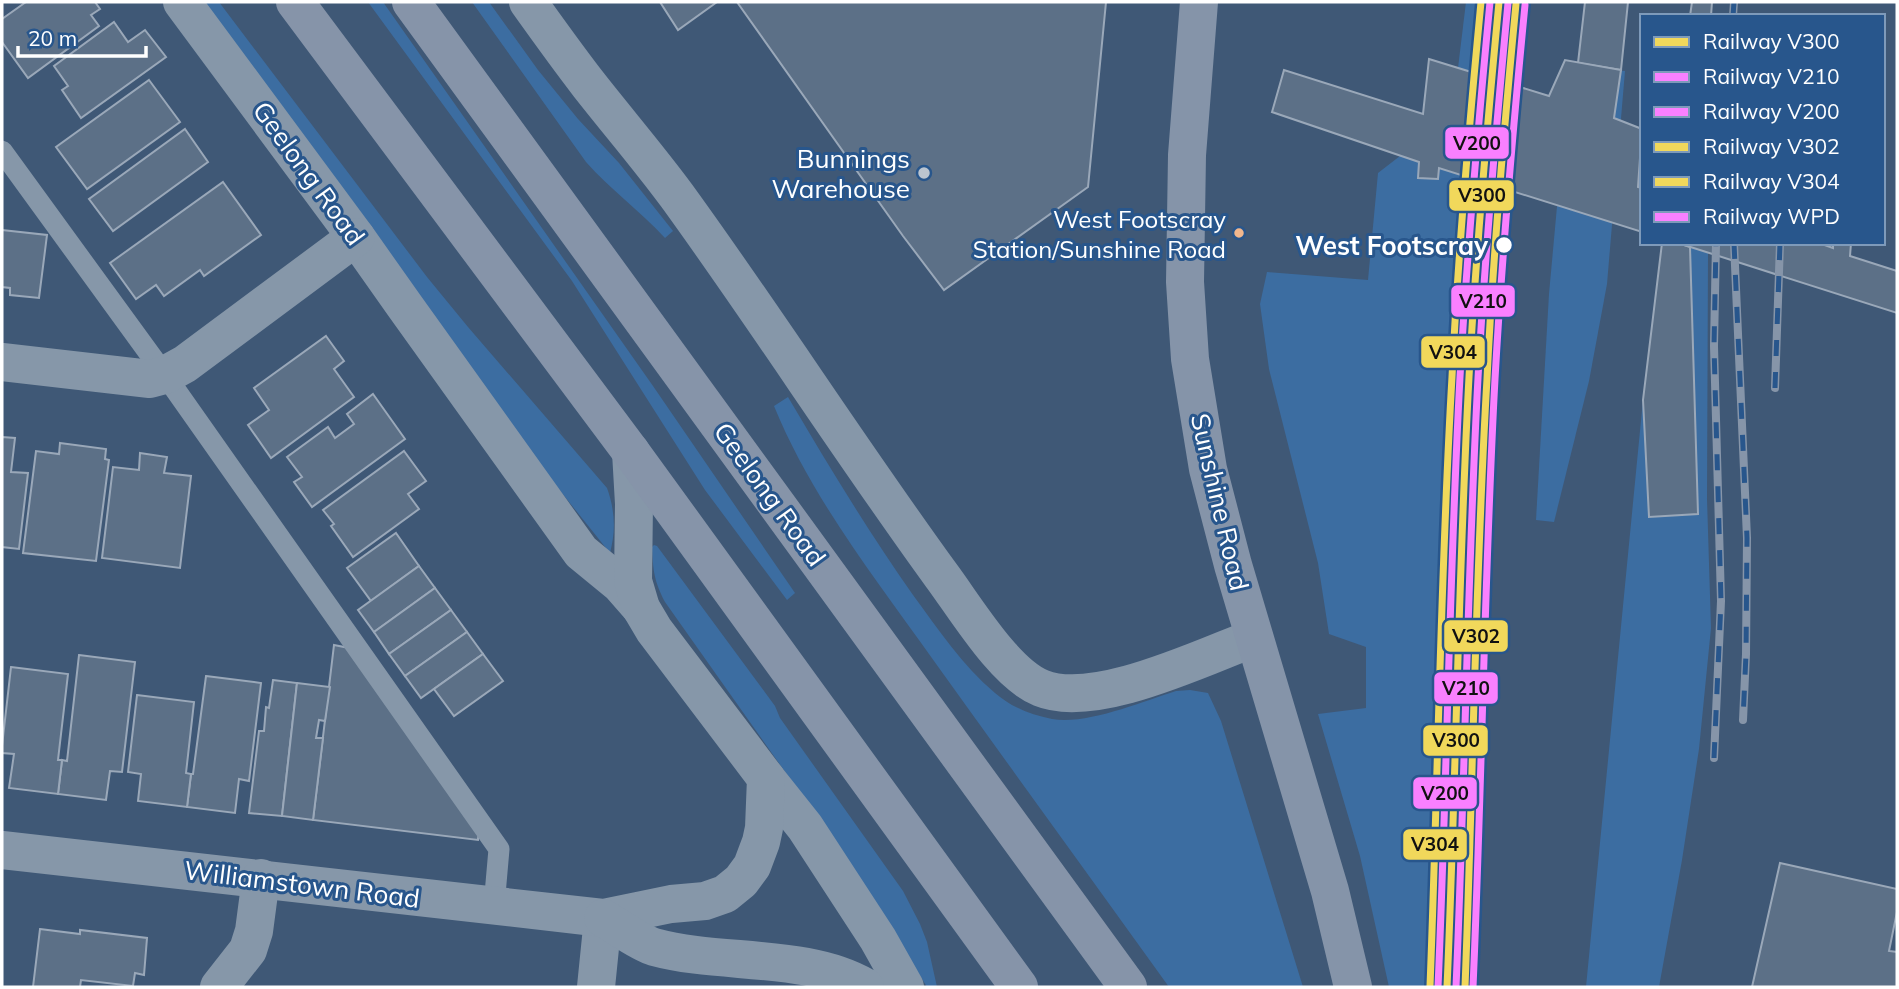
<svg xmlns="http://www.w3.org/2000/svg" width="1899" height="989" font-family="Mulish,sans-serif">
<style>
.green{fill:#3c6da1}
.building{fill:#5c7087;stroke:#9aa8b9;stroke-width:2}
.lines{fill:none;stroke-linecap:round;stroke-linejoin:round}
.service{stroke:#8697a9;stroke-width:21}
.minor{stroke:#8697a9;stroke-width:38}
.tertiary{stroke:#8697a9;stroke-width:38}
.primary{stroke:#8594a9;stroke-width:38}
.trunk{stroke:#8694a9;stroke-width:38}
.rail-casing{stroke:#8695a9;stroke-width:8}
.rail{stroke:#28568c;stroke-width:5;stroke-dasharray:16;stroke-linecap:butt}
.rail-1-casing{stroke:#28568c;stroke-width:12}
.rail-2-casing{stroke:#28568c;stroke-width:12}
.rail-3-casing{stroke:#28568c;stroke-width:12}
.rail-4-casing{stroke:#28568c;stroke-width:12}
.rail-5-casing{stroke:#28568c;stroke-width:12}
.rail-6-casing{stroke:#28568c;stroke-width:12}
.rail-1{stroke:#f1d85b;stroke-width:7}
.rail-2{stroke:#f980ff;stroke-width:7}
.rail-3{stroke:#f980ff;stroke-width:7}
.rail-4{stroke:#f1d85b;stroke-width:7}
.rail-5{stroke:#f1d85b;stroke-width:7}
.rail-6{stroke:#f980ff;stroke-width:7}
.poi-dot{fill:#bcc5cf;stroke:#28568c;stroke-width:2.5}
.bus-dot{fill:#f1b78d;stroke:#28568c;stroke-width:2.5}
.stop-dot{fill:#fff;stroke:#28568c;stroke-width:2.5}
.labels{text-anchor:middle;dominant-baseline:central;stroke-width:6;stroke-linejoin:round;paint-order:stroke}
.bus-label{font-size:24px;fill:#fff;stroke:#28568c;text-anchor:end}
.poi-label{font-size:26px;fill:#fff;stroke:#28568c;text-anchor:end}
.street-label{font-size:26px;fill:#fff;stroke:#28568c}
.stop-label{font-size:26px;font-weight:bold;fill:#fff;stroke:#28568c;text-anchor:end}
.line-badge{stroke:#28568c;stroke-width:2.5}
.pale-badge-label{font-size:19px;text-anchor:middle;font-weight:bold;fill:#111}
</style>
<rect width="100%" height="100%" fill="#3f5876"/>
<!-- green -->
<g class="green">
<path d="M 204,2 L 219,2 L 427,277 L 468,327 L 607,488 C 615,510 616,531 610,553 L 549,477 Z"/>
<path d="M 368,2 L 383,2 L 653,386 L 795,593 L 787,600 L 705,490 L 572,281 Z"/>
<path d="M 472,2 L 489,2 L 538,70 L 578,119 L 619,163 L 673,231 L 665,238 C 640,211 610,189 586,162 Z"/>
<path d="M 1466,2 L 1483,2 L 1476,74 L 1458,68 Z"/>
<path d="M 1595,68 L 1625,71 L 1607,284 L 1589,381 L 1554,522 L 1536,520 L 1549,294 L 1567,97 Z"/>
<path d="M 1400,156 L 1468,177 L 1451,349 L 1443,566 L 1439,821 L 1432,987 L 1389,987 L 1360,856 L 1318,714 L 1366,708 L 1366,647 L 1329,634 L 1318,563 L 1269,369 L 1260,304 L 1267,272 L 1368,280 L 1378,173 Z"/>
<path d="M 1690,247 L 1708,253 L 1707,499 L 1711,628 L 1699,749 L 1682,860 L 1659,987 L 1586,987 L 1643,400 L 1649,517 L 1698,514 Z"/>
<path d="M 788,397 C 828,465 868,531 913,595 C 938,629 962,665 995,693 C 1011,707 1031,715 1052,719 C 1087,725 1141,702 1176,691 L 1190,690 L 1208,693 L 1221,721 L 1303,987 L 1169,987 C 1091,878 1012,770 934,661 C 876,579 812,499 774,406 Z"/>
<path d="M 654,545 L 657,546 L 775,706 L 780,718 L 903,891 L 920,924 L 927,942 L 937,987 L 927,987 L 888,924 L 788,776 L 665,602 C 654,581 653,570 652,547 Z"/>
</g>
<!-- building -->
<g class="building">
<path d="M 26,2 L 95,2 L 100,9 L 91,15 L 99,26 L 28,78 L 2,42 L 2,19 Z"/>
<path d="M 660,2 L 717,2 L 678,30 Z"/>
<path d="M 737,2 L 1106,2 L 1088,187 L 944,290 L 903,236 Z"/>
<path d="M 1585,2 L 1628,2 L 1621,70 L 1578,63 Z"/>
<path d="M 1692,2 L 1712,2 L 1711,16 L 1690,16 Z"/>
<path d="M 114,22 L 128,42 L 145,30 L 166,57 L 81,118 L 62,90 L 68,86 L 54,66 Z"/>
<path d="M 1429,59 L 1549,96 L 1565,60 L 1621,70 L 1614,118 L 1642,129 L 1638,187 L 1642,188 L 1642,232 L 1439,168 L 1438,179 L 1418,178 L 1419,162 L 1272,112 L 1284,70 L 1423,114 Z"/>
<path d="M 149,80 L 180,122 L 87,189 L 56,147 Z"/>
<path d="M 185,129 L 208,162 L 113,231 L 89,199 Z"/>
<path d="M 223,182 L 261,235 L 204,276 L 200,270 L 164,296 L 156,285 L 136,299 L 110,263 Z"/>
<path d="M 2,230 L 47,235 L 39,298 L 10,295 L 10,288 L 2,287 Z"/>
<path d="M 1662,243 L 1678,243 L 1690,247 L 1698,514 L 1649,517 L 1643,400 Z"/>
<path d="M 1678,243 L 1819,243 L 1833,248 L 1833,243 L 1851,243 L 1850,256 L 1897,271 L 1897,313 Z"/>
<path d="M 326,336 L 344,361 L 334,369 L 354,397 L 271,458 L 248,425 L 269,410 L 254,388 Z"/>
<path d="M 373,394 L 405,439 L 312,507 L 294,482 L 302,477 L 287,457 L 328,427 L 335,438 L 354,424 L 347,414 Z"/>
<path d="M 2,437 L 15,438 L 11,472 L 28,473 L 19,549 L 2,547 Z"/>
<path d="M 60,443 L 106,449 L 105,459 L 109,460 L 96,561 L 23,553 L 36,451 L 59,454 Z"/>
<path d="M 404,451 L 426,481 L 408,494 L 419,509 L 353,557 L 331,526 L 334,524 L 323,510 Z"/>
<path d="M 140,453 L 167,457 L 164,473 L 191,476 L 180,568 L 102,558 L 113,467 L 139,470 Z"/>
<path d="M 396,533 L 419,566 L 371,601 L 347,568 Z"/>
<path d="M 419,566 L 435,588 L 374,632 L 358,610 Z"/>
<path d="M 435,588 L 451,610 L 389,654 L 374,632 Z"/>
<path d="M 451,610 L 467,632 L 405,676 L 389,654 Z"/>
<path d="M 467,632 L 483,654 L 421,698 L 405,676 Z"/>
<path d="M 334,645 L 349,648 L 479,828 L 478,840 L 313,820 Z"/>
<path d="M 483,654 L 503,681 L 454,716 L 434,689 Z"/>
<path d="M 79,655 L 135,662 L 122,772 L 110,771 L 106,800 L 58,794 L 62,760 L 67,761 Z"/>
<path d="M 11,667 L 68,674 L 58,760 L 62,760 L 58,794 L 9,788 L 14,754 L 2,753 L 2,746 Z"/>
<path d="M 206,676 L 261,683 L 249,781 L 239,779 L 235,813 L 187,807 L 191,774 L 193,774 Z"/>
<path d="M 273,680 L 297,683 L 282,816 L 249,813 L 259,731 L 264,731 L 266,707 L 269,708 Z"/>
<path d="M 297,683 L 330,687 L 325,721 L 319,720 L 316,738 L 323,738 L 313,820 L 282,816 Z"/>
<path d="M 137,695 L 194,702 L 186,773 L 191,774 L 187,807 L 138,801 L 141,774 L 128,772 Z"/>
<path d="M 1780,863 L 1897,889 L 1897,912 L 1889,951 L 1897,952 L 1897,987 L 1752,987 Z"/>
<path d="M 40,929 L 80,934 L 80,930 L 147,938 L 144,975 L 135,973 L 133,986 L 81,980 L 80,987 L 33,987 Z"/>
</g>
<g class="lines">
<!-- service -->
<path class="service" d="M 2,151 L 165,375 L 499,849 L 494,906"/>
<!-- minor -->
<g class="minor">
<path d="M 182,2 L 356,237 L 404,305 L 581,552 L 620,584 L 641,608"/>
<path d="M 528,2 C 548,30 568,58 589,85 C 618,122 649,158 677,196 C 767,320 850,450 941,575 C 965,607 1004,673 1041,688 C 1094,710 1201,658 1254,638"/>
<path d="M 2,362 L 150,379 L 165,375 L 185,364 L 356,237"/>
<path d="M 766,778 L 805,827 L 878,939 L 905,987"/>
<path d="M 596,987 L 603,918"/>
</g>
<!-- tertiary -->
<g class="tertiary">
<path d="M 2,850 L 603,918 L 671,904 L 705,901 L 725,894 L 741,881 L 752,866 L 761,842 L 764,828 L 766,778 L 654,630 L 641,608 L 633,581 L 634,504 L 631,452"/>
<path d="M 603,918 C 617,926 640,943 654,947 C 720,965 807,953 865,987"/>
<path d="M 219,987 L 248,950 L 254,931 L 261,878"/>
</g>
<!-- primary -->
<path class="primary" d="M 1199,2 L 1187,155 L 1185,282 L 1190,359 L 1208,469 L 1233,565 L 1330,891 L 1353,987"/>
<!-- trunk -->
<g class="trunk">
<path d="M 295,2 L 631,452 L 1019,987"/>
<path d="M 411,2 L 1128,987"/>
</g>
<!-- rail casing -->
<g class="rail-casing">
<g id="rail">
<path d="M 1733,16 L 1734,2"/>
<path d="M 1734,243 L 1747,538 L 1746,654 L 1743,720"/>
<path d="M 1775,388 L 1780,243"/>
<path d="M 1714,758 L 1721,601 L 1714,346 L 1716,243"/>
</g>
</g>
<!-- rail -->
<use href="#rail" class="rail"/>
<!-- rail-1 casing -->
<g class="rail-1-casing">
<path id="rail-1" d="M 1447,987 C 1456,784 1458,580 1469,377 C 1476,252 1487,127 1499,2"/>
</g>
<!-- rail-2 casing -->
<g class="rail-2-casing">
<path id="rail-2" d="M 1456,987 C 1465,784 1467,581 1478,378 C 1485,253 1496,128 1508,3"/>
</g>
<!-- rail-3 casing -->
<g class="rail-3-casing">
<path id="rail-3" d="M 1438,987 C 1447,784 1449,580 1460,377 C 1467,252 1478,127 1490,2"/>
</g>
<!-- rail-4 casing -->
<g class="rail-4-casing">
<path id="rail-4" d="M 1465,987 C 1473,784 1475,581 1487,379 C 1493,253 1504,129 1516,4"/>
</g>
<!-- rail-5 casing -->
<g class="rail-5-casing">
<path id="rail-5" d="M 1430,986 C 1438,783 1440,580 1452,377 C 1458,252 1469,127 1481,2"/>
</g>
<!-- rail-6 casing -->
<g class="rail-6-casing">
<path id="rail-6" d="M 1473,987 C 1482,785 1484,582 1495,379 C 1502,254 1513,129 1525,5"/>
</g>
<!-- rail-1 -->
<use href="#rail-1" class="rail-1"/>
<!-- rail-2 -->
<use href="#rail-2" class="rail-2"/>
<!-- rail-3 -->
<use href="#rail-3" class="rail-3"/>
<!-- rail-4 -->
<use href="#rail-4" class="rail-4"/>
<!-- rail-5 -->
<use href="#rail-5" class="rail-5"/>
<!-- rail-6 -->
<use href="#rail-6" class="rail-6"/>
</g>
<!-- markers -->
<circle class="poi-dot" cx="924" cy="173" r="7"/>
<circle class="bus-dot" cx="1239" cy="233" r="6"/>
<circle class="stop-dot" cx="1504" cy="245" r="9"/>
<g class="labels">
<!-- bus labels -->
<g class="bus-label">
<text x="1226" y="219">West Footscray<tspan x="1226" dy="30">Station/Sunshine Road</tspan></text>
</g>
<!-- poi labels -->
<g class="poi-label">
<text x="910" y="158">Bunnings<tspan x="910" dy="30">Warehouse</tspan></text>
</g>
<!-- street labels -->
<g class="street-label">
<text transform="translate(309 173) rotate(54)">Geelong Road</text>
<text transform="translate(770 494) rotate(54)">Geelong Road</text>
<text transform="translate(1220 502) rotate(77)">Sunshine Road</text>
<text transform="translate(302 884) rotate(7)">Williamstown Road</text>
</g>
<!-- stop labels -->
<g class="stop-label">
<text x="1488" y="245">West Footscray</text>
</g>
</g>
<g class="line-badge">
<rect x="1444" y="126" width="66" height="34" rx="7" fill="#f980ff"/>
<rect x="1448" y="179" width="67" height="33" rx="7" fill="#f1d85b"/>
<rect x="1450" y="284" width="66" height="34" rx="7" fill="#f980ff"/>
<rect x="1420" y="335" width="66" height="34" rx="7" fill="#f1d85b"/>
<rect x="1443" y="619" width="66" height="34" rx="7" fill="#f1d85b"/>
<rect x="1433" y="671" width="66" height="34" rx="7" fill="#f980ff"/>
<rect x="1422" y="724" width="67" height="33" rx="7" fill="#f1d85b"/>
<rect x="1412" y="776" width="66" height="34" rx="7" fill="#f980ff"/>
<rect x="1402" y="828" width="66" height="33" rx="7" fill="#f1d85b"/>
</g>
<g class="pale-badge-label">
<text x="1477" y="150">V200</text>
<text x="1482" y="202">V300</text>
<text x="1483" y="308">V210</text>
<text x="1453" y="359">V304</text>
<text x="1476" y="643">V302</text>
<text x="1466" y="695">V210</text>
<text x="1456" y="747">V300</text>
<text x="1445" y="800">V200</text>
<text x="1435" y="851">V304</text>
</g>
<!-- border -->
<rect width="1899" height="989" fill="none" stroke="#ffffff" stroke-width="7"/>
<!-- legend -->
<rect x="1640" y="14" width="245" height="231" fill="#28568c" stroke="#7e9aba" stroke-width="2"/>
<rect x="1654" y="37" width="35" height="10" fill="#f1d85b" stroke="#7e9aba" stroke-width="2"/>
<text x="1703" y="49" font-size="21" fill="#ffffff">Railway V300</text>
<rect x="1654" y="72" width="35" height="10" fill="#f980ff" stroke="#7e9aba" stroke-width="2"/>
<text x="1703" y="84" font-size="21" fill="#ffffff">Railway V210</text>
<rect x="1654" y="107" width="35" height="10" fill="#f980ff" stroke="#7e9aba" stroke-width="2"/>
<text x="1703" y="119" font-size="21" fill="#ffffff">Railway V200</text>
<rect x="1654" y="142" width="35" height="10" fill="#f1d85b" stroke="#7e9aba" stroke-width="2"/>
<text x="1703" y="154" font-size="21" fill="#ffffff">Railway V302</text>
<rect x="1654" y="177" width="35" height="10" fill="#f1d85b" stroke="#7e9aba" stroke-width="2"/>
<text x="1703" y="189" font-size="21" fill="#ffffff">Railway V304</text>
<rect x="1654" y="212" width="35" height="10" fill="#f980ff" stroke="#7e9aba" stroke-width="2"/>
<text x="1703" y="224" font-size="21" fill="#ffffff">Railway WPD</text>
<!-- scale -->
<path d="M18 46v10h128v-10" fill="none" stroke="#ffffff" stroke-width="3.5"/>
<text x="28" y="46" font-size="21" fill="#ffffff" stroke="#28568c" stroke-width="5" paint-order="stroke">20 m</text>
</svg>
